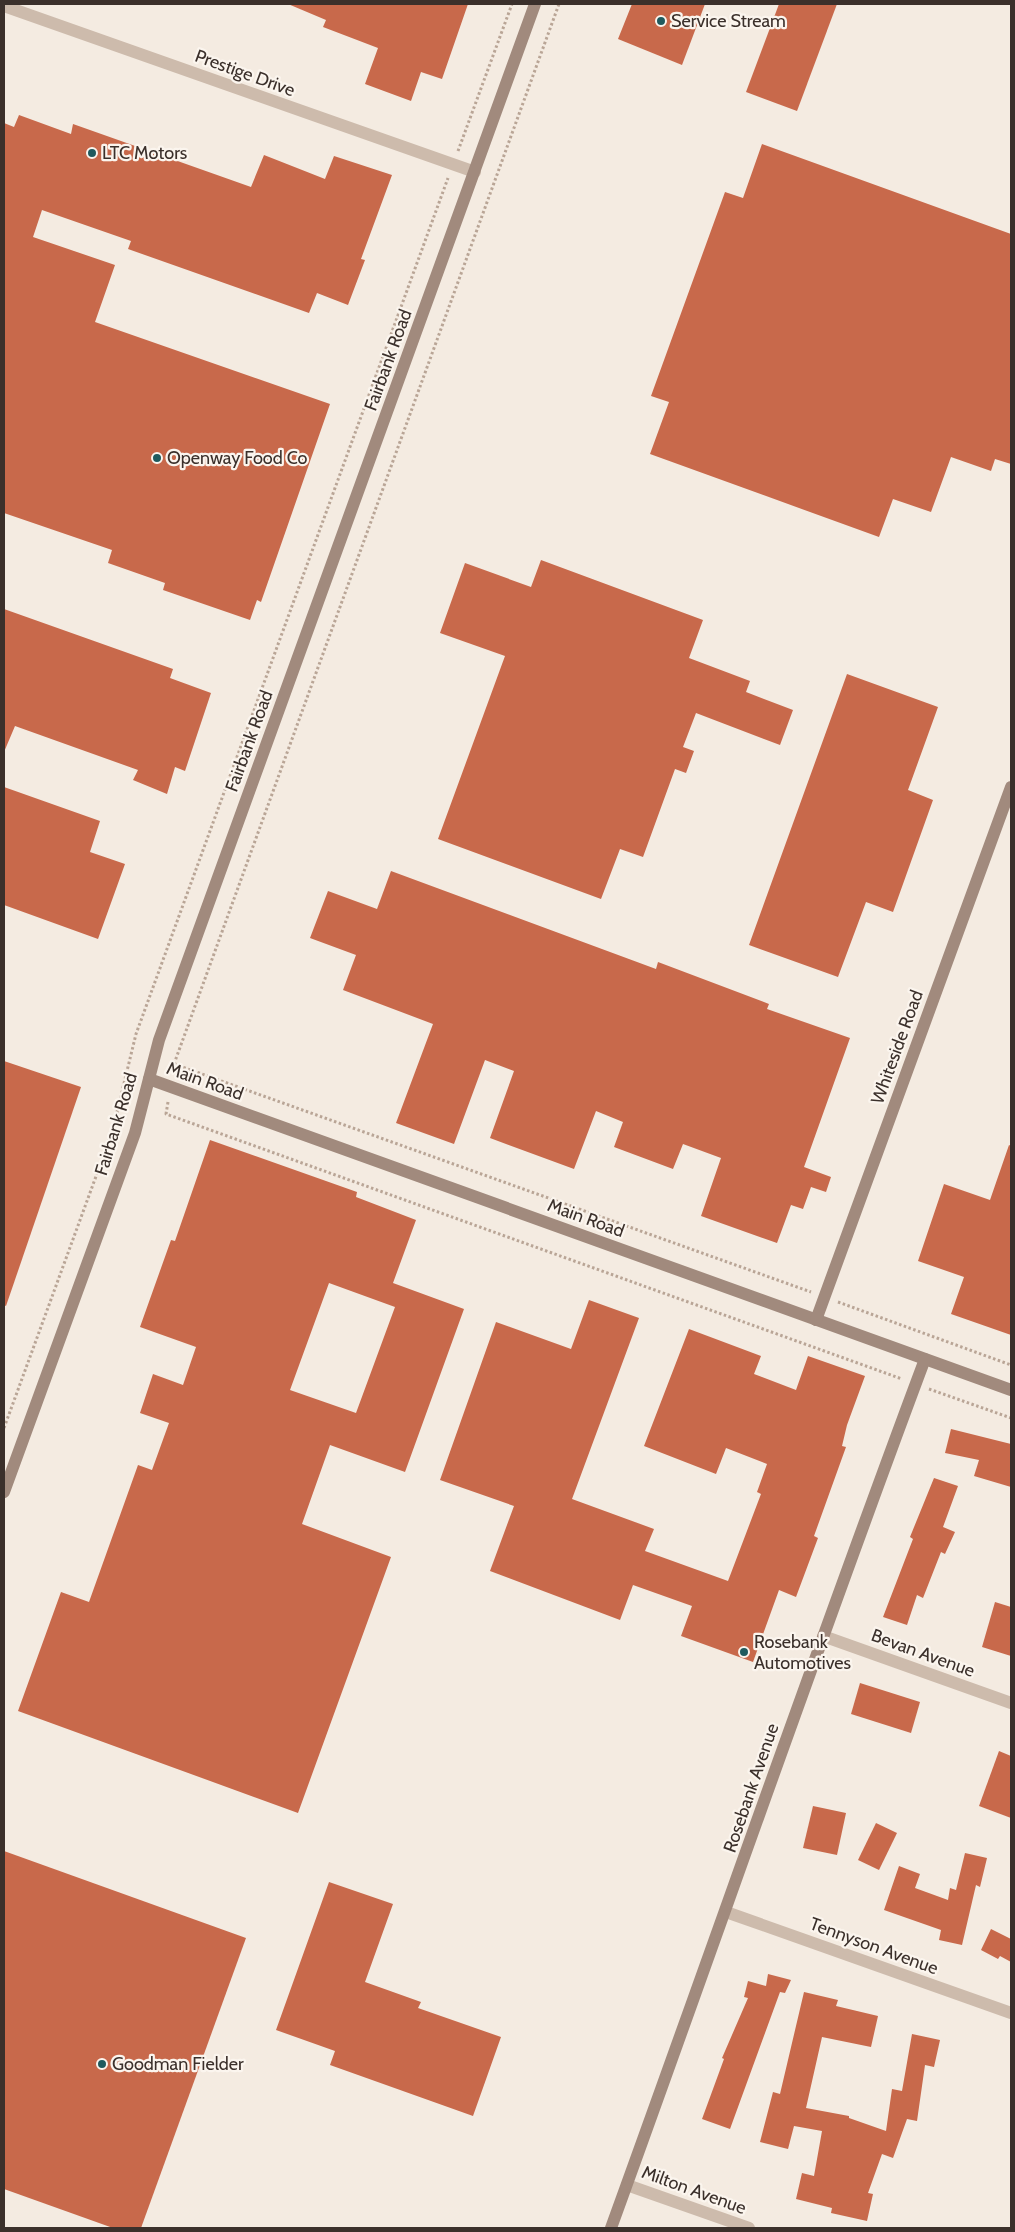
<svg xmlns="http://www.w3.org/2000/svg" width="1015" height="2232" font-family="Cabin,sans-serif">
<style>
.building{fill:#c8694b;fill-rule:evenodd}
.lines{fill:none;stroke-linecap:round;stroke-linejoin:round}
.path{stroke:#b9a596;stroke-width:3;stroke-dasharray:2.5 2.5;stroke-linecap:butt}
.street{stroke:#cdbbac;stroke-width:12}
.secondary{stroke:#a18a7d;stroke-width:12}
.poi-dot{fill:#1f5a5e;stroke:#fbf5ee;stroke-width:2}
.labels{text-anchor:middle;dominant-baseline:central;stroke-width:4.5;stroke-linejoin:round;paint-order:stroke}
.poi-label{font-size:18px;fill:#3b302b;stroke:#fbf5ee;text-anchor:start}
.street-label{font-size:18px;fill:#3b302b;stroke:#fbf5ee}
</style>
<rect width="100%" height="100%" fill="#f4ebe1"/>
<!-- building -->
<g class="building">
<path d="M 288,4 L 468,4 L 442,79 L 421,72 L 411,101 L 365,84 L 378,48 L 323,27 L 326,20 Z"/>
<path d="M 632,4 L 705,4 L 682,65 L 618,39 Z"/>
<path d="M 779,4 L 837,4 L 797,111 L 746,92 Z"/>
<path d="M 19,115 L 71,134 L 73,124 L 251,187 L 264,155 L 325,179 L 334,156 L 392,175 L 361,259 L 365,260 L 348,305 L 317,293 L 309,313 L 128,249 L 131,241 L 42,210 L 33,237 L 115,265 L 95,322 L 330,404 L 261,602 L 257,600 L 250,620 L 163,590 L 165,583 L 108,563 L 112,550 L 4,513 L 4,123 L 14,127 Z"/>
<path d="M 762,144 L 1011,234 L 1011,464 L 995,459 L 991,471 L 951,457 L 931,512 L 893,499 L 879,537 L 650,454 L 669,402 L 651,396 L 725,192 L 743,198 Z"/>
<path d="M 541,560 L 703,620 L 689,658 L 750,681 L 746,692 L 793,710 L 780,745 L 696,713 L 683,747 L 694,751 L 686,773 L 675,769 L 643,857 L 620,849 L 601,899 L 438,839 L 505,656 L 440,633 L 465,563 L 531,587 Z"/>
<path d="M 4,609 L 173,669 L 170,678 L 211,693 L 185,771 L 175,767 L 167,794 L 133,780 L 138,770 L 15,726 L 4,752 Z"/>
<path d="M 847,674 L 938,707 L 908,790 L 933,800 L 893,912 L 866,902 L 838,977 L 749,945 Z"/>
<path d="M 4,787 L 100,821 L 90,852 L 125,864 L 98,939 L 4,905 Z"/>
<path d="M 391,871 L 656,969 L 658,962 L 769,1004 L 767,1009 L 850,1038 L 804,1167 L 831,1177 L 826,1192 L 811,1187 L 803,1209 L 791,1205 L 777,1243 L 701,1216 L 721,1158 L 683,1144 L 673,1169 L 614,1147 L 623,1122 L 596,1111 L 574,1169 L 490,1138 L 514,1071 L 485,1060 L 454,1144 L 396,1123 L 433,1024 L 343,990 L 356,955 L 310,938 L 328,891 L 377,909 Z"/>
<path d="M 4,1061 L 81,1087 L 6,1306 L 4,1305 Z"/>
<path d="M 210,1140 L 357,1192 L 356,1197 L 416,1220 L 393,1283 L 464,1309 L 405,1472 L 330,1445 L 302,1524 L 391,1557 L 298,1813 L 18,1711 L 61,1592 L 89,1602 L 138,1465 L 152,1470 L 169,1423 L 140,1413 L 153,1374 L 183,1385 L 196,1347 L 140,1327 L 171,1240 L 175,1241 ZM 329,1283 L 395,1307 L 356,1413 L 290,1390 Z"/>
<path d="M 1009,1145 L 1011,1146 L 1011,1335 L 951,1314 L 964,1277 L 918,1261 L 944,1184 L 990,1200 Z"/>
<path d="M 589,1300 L 639,1318 L 572,1499 L 654,1529 L 645,1551 L 728,1581 L 761,1494 L 757,1492 L 767,1464 L 726,1448 L 716,1474 L 644,1446 L 689,1329 L 761,1356 L 754,1374 L 796,1390 L 808,1356 L 865,1376 L 847,1425 L 842,1446 L 846,1447 L 814,1536 L 818,1538 L 796,1597 L 779,1590 L 753,1662 L 681,1636 L 692,1606 L 633,1585 L 620,1620 L 490,1571 L 514,1506 L 440,1480 L 496,1322 L 571,1349 Z"/>
<path d="M 951,1429 L 1011,1444 L 1011,1487 L 974,1476 L 979,1460 L 945,1453 Z"/>
<path d="M 934,1478 L 958,1486 L 943,1527 L 955,1532 L 945,1554 L 941,1552 L 923,1598 L 917,1595 L 907,1625 L 883,1617 L 913,1539 L 910,1537 Z"/>
<path d="M 995,1602 L 1011,1607 L 1011,1656 L 982,1647 Z"/>
<path d="M 860,1683 L 920,1702 L 911,1733 L 851,1714 Z"/>
<path d="M 999,1751 L 1011,1756 L 1011,1818 L 979,1806 Z"/>
<path d="M 813,1806 L 846,1813 L 837,1855 L 803,1848 Z"/>
<path d="M 876,1823 L 897,1833 L 879,1870 L 858,1860 Z"/>
<path d="M 4,1851 L 246,1938 L 141,2228 L 113,2228 L 4,2189 Z"/>
<path d="M 965,1853 L 987,1858 L 980,1887 L 976,1885 L 962,1945 L 939,1940 L 941,1930 L 884,1910 L 899,1866 L 920,1874 L 915,1888 L 948,1900 L 950,1888 L 956,1890 Z"/>
<path d="M 329,1882 L 393,1904 L 365,1982 L 421,2002 L 418,2008 L 501,2037 L 473,2116 L 330,2065 L 335,2051 L 276,2030 Z"/>
<path d="M 991,1929 L 1011,1939 L 1011,1962 L 1000,1956 L 998,1959 L 981,1950 Z"/>
<path d="M 768,1974 L 791,1980 L 785,1993 L 780,1992 L 730,2129 L 702,2119 L 724,2059 L 722,2058 L 748,1998 L 744,1997 L 748,1981 L 766,1986 Z"/>
<path d="M 804,1992 L 838,2000 L 836,2006 L 878,2016 L 871,2047 L 822,2037 L 806,2108 L 849,2116 L 849,2118 L 886,2131 L 892,2089 L 902,2091 L 912,2034 L 940,2040 L 934,2067 L 925,2065 L 917,2121 L 907,2119 L 893,2158 L 882,2154 L 868,2193 L 873,2194 L 867,2221 L 831,2213 L 832,2208 L 796,2199 L 802,2173 L 814,2176 L 822,2131 L 794,2126 L 788,2149 L 760,2142 L 773,2092 L 780,2094 Z"/>
</g>
<g class="lines">
<!-- path -->
<g class="path">
<path d="M 458,151 L 512,4"/>
<path d="M 174,1064 L 559,4"/>
<path d="M 173,1074 L 174,1064 L 811,1292"/>
<path d="M 168,1102 L 166,1114 L 902,1379"/>
<path d="M 838,1302 L 1011,1365"/>
<path d="M 929,1389 L 1011,1418"/>
<path d="M 4,1428 L 106,1149 L 117,1112 L 136,1034 L 448,178"/>
</g>
<!-- street -->
<g class="street">
<path d="M 4,6 L 475,172"/>
<path d="M 823,1636 L 1011,1703"/>
<path d="M 726,1912 L 1011,2013"/>
<path d="M 627,2185 L 749,2228"/>
</g>
<!-- secondary -->
<g class="secondary">
<path d="M 149,1079 L 1011,1390"/>
<path d="M 816,1320 L 1011,787"/>
<path d="M 4,1492 L 135,1133 L 159,1040 L 535,4"/>
<path d="M 611,2228 C 716,1939 817,1647 925,1359"/>
</g>
</g>
<!-- markers -->
<g class="poi-dot">
<circle cx="661" cy="21" r="5"/>
<circle cx="92" cy="153" r="5"/>
<circle cx="157" cy="458" r="5"/>
<circle cx="744" cy="1652" r="5"/>
<circle cx="102" cy="2064" r="5"/>
</g>
<g class="labels">
<!-- poi labels -->
<g class="poi-label">
<text x="671" y="21">Service Stream</text>
<text x="102" y="153">LTC Motors</text>
<text x="167" y="458">Openway Food Co</text>
<text x="754" y="1642">Rosebank<tspan x="754" dy="21">Automotives</tspan></text>
<text x="112" y="2064">Goodman Fielder</text>
</g>
<!-- street labels -->
<g class="street-label">
<text transform="translate(245 73) rotate(20)">Prestige Drive</text>
<text transform="translate(388 360) rotate(-70)">Fairbank Road</text>
<text transform="translate(249 741) rotate(-70)">Fairbank Road</text>
<text transform="translate(897 1047) rotate(-70)">Whiteside Road</text>
<text transform="translate(205 1081) rotate(20)">Main Road</text>
<text transform="translate(116 1124) rotate(-73)">Fairbank Road</text>
<text transform="translate(586 1218) rotate(20)">Main Road</text>
<text transform="translate(923 1653) rotate(20)">Bevan Avenue</text>
<text transform="translate(751 1788) rotate(-71)">Rosebank Avenue</text>
<text transform="translate(874 1946) rotate(20)">Tennyson Avenue</text>
<text transform="translate(694 2190) rotate(20)">Milton Avenue</text>
</g>
</g>
<!-- border -->
<rect width="1015" height="2232" fill="none" stroke="#3b302b" stroke-width="10"/>
</svg>
